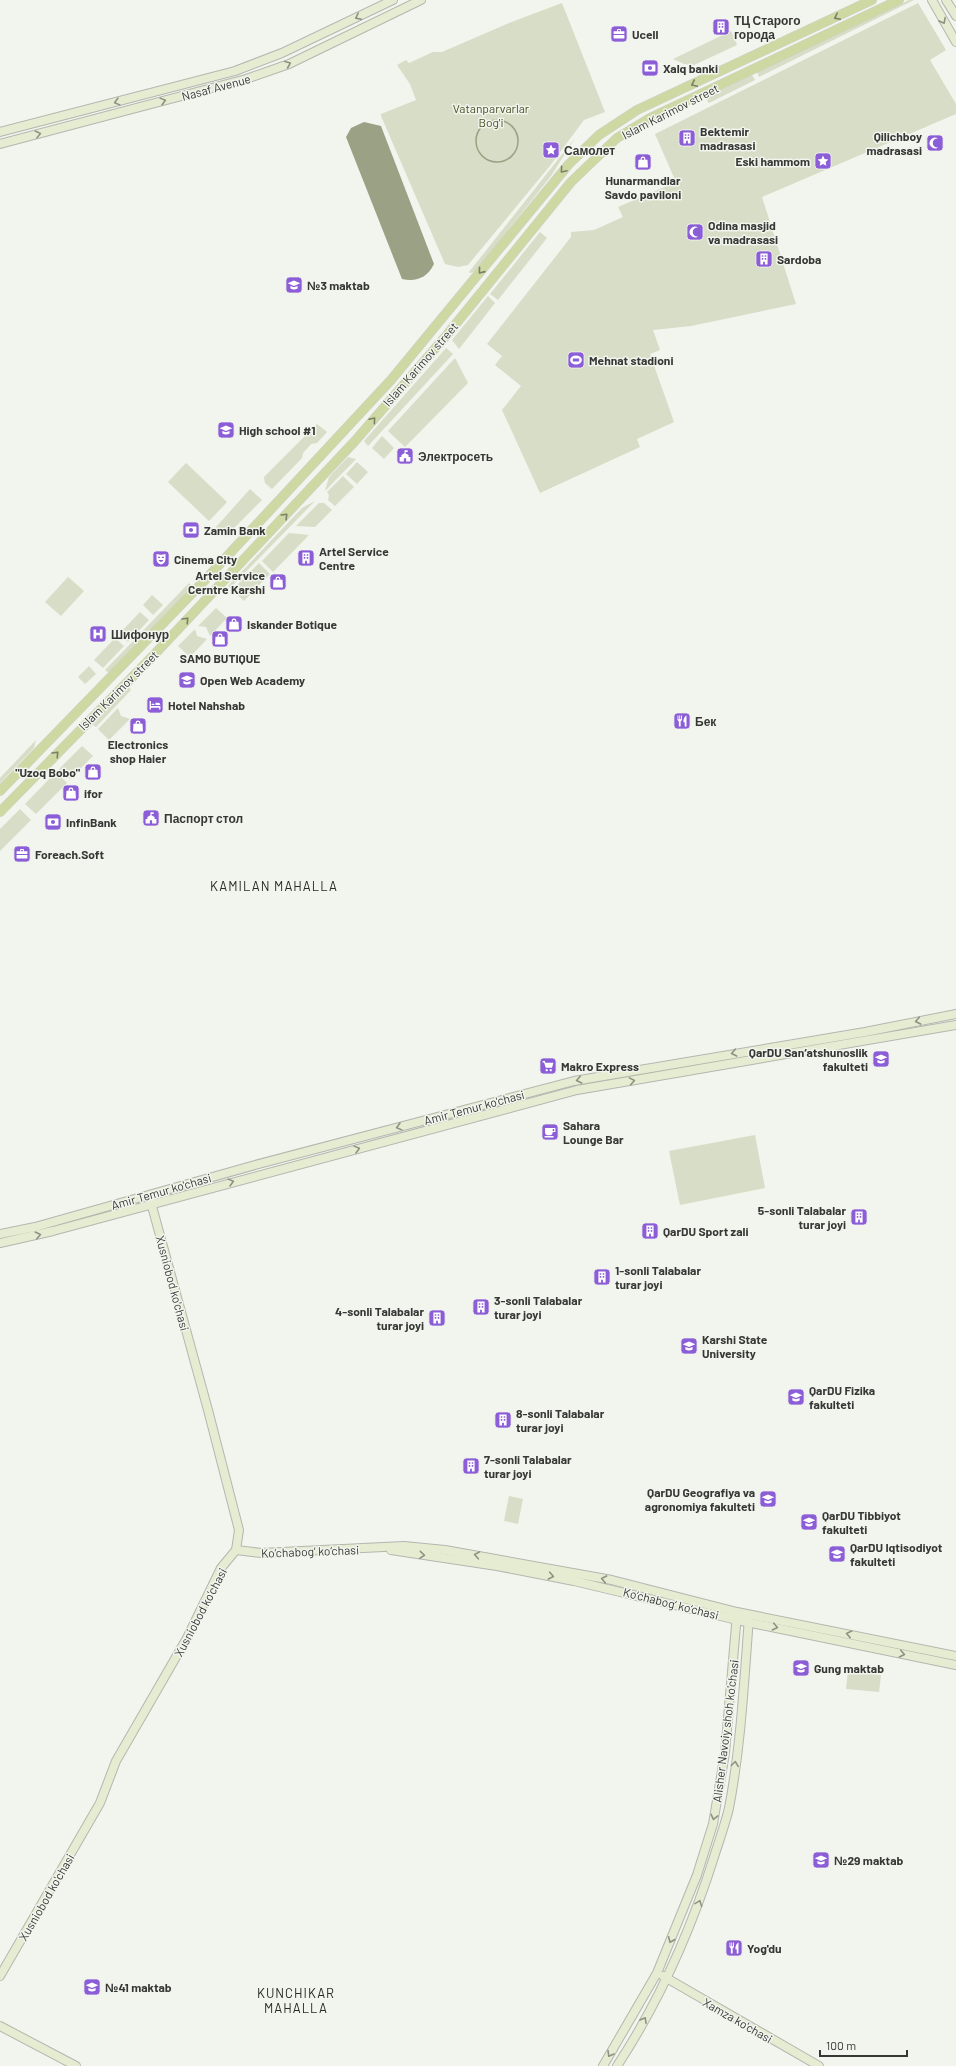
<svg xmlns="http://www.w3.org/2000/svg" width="956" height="2066" font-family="Barlow,sans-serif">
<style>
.green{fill:#d7ddc6}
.water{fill:#9ba185}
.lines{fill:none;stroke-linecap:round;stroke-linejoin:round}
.stream{stroke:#9ba185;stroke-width:1.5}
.secondary-casing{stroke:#b4b6b0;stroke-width:10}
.primary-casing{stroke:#cfcfcf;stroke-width:10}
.secondary{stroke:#e6ecd1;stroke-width:8}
.primary{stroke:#ced8a3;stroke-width:9}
.oneway{stroke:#8e9283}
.oneway2{stroke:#7b8066}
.labels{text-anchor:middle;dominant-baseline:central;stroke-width:3;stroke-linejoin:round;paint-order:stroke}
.poi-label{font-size:12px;font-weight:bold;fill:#373835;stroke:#f2f4ee;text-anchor:start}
.street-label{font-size:12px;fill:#373835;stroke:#f2f4ee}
.park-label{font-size:12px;fill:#495122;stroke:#f2f4ee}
.neighbourhood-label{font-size:13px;letter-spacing:1px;fill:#282a25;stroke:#f2f4ee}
</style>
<rect width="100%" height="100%" fill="#f2f4ee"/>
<!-- green -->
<g class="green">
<path d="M 909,0 L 914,0 L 759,77 L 757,72 Z"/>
<path d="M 562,3 L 605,112 L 584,120 L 549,167 L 468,265 L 458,267 L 445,264 L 381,116 L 381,114 L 416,100 L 410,84 L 397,65 L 406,60 L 409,63 L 433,52 L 442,52 L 509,23 Z"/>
<path d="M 918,3 L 946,50 L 930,60 L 956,104 L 956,114 L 762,197 L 796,304 L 691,326 L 653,330 L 660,350 L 650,354 L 674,422 L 637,439 L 640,447 L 540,493 L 502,410 L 521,386 L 495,365 L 502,356 L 487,344 L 571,237 L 571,232 L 594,230 L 623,217 L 618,207 L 676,182 L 655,134 Z"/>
<path d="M 731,31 L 737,45 L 694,65 L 684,64 L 673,59 Z"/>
<path d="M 752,75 L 755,80 L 709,103 L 707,101 L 711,94 Z"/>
<path d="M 575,138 L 551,176 L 475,272 L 470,273 L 469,272 Z"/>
<path d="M 540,232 L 547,238 L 498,300 L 490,294 Z"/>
<path d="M 488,296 L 495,303 L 459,349 L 452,340 Z"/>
<path d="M 446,348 L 453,354 L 368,446 L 364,441 Z"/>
<path d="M 455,358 L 468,383 L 405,447 L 388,431 Z"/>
<path d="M 317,424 L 327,432 L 317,443 L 311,444 L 303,453 L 302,458 L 272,489 L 265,483 L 264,477 Z"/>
<path d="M 382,436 L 394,448 L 384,459 L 372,448 Z"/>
<path d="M 348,457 L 356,459 L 325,491 L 329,477 Z"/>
<path d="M 357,462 L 368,472 L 357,484 L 346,474 Z"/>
<path d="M 186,463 L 227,502 L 209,521 L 168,482 Z"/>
<path d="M 343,476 L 354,487 L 335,506 L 328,500 L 329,495 L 327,492 Z"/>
<path d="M 250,489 L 262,500 L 225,537 L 216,527 Z"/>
<path d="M 315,501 L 230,588 L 228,586 L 302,508 Z"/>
<path d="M 319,503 L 324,503 L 332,510 L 315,527 L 296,526 Z"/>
<path d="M 289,533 L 309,535 L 273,572 L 262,561 Z"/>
<path d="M 259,563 L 270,574 L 244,601 L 232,590 Z"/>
<path d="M 68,577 L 84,591 L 61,616 L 45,602 Z"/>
<path d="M 189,583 L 192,586 L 109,673 L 105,670 Z"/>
<path d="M 152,595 L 163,605 L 153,615 L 143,605 Z"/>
<path d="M 216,608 L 227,618 L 210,636 L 206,627 L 198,626 Z"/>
<path d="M 140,612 L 149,620 L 128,642 L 119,634 Z"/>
<path d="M 195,629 L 197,636 L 207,639 L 190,657 L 178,646 Z"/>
<path d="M 115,638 L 124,646 L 103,668 L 94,660 Z"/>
<path d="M 89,666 L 96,674 L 85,684 L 78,677 Z"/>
<path d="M 129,687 L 131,690 L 96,727 L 93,725 Z"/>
<path d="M 118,708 L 121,716 L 130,719 L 109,740 L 98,729 Z"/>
<path d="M 36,740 L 34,748 L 0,783 L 0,778 Z"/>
<path d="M 82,746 L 93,756 L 70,779 L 59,769 Z"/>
<path d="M 56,772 L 67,783 L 36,814 L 25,804 Z"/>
<path d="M 20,809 L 31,820 L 0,851 L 0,829 Z"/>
<path d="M 755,1135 L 765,1188 L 680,1205 L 669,1151 Z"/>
<path d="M 509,1496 L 523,1499 L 518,1524 L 504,1521 Z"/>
<path d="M 848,1671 L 881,1675 L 879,1692 L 846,1689 Z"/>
</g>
<!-- water -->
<path class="water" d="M 364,122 L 381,126 L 434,264 C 427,278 416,282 402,279 L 346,137 L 351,128 Z"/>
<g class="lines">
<!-- stream -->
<circle class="stream" cx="497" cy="141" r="21"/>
<!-- secondary casing -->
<g class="secondary-casing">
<g id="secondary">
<path d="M 932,0 L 956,42"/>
<path d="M 946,0 L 956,16"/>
<path d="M 0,132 L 235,71 L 282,53 L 393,0"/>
<path d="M 0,144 L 246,79 L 289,64 L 421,0"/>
<path d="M 0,1234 L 35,1227 L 255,1165 L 574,1081 L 865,1032 L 956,1014"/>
<path d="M 0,1243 L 53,1231 L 577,1090 L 956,1025"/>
<path d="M 236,1550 L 261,1553 L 404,1546 L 445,1550 L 612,1580 L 737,1612 L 956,1656"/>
<path d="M 391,1550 L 497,1566 L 574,1581 L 737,1620 L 956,1665"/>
<path d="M 0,1976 L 100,1803 L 116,1761 L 187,1638 L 221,1568 L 236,1550 L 239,1530 L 208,1410 L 150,1199"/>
<path d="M 663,1976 L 819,2066"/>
<path d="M 0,2026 L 76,2066"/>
<path d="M 603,2066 L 657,1973 L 697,1875 L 713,1824 L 725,1753 L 737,1614"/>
<path d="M 617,2066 C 659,2002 691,1930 714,1857 C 719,1841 725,1825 729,1808 C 741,1746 744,1681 749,1618"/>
</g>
</g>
<!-- primary casing -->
<g class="primary-casing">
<g id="primary">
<path d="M 0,791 L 205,580 L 391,380 L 569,164 L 599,135 L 637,110 L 872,0"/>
<path d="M 0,812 L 151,658 L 355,441 L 446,336 L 571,182 L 617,138 L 650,118 L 899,0"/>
</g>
</g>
<!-- secondary -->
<use href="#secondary" class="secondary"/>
<!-- primary -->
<use href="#primary" class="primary"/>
</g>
<!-- one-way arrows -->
<defs><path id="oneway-chevron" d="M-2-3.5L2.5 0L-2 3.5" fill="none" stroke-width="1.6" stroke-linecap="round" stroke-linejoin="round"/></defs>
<g class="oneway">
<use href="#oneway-chevron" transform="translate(358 17) rotate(154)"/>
<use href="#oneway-chevron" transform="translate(943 21) rotate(61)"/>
<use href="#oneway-chevron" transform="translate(288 64) rotate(-23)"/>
<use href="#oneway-chevron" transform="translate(163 101) rotate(-15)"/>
<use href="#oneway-chevron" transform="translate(117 102) rotate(165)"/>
<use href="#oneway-chevron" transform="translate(38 134) rotate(-14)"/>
<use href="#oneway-chevron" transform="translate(918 1021) rotate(169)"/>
<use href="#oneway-chevron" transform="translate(734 1053) rotate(169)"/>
<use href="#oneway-chevron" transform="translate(579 1080) rotate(169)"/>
<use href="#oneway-chevron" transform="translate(632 1081) rotate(-10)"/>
<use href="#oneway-chevron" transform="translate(399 1127) rotate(165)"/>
<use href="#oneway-chevron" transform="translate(357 1149) rotate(-15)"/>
<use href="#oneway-chevron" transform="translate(231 1182) rotate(-15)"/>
<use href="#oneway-chevron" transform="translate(38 1235) rotate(-13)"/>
<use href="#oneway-chevron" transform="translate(422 1555) rotate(5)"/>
<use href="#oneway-chevron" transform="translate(477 1555) rotate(-170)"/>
<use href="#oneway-chevron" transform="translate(551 1576) rotate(11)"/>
<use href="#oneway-chevron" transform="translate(604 1579) rotate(-169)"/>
<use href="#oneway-chevron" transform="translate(775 1627) rotate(12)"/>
<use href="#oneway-chevron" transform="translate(849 1634) rotate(-168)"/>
<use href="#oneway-chevron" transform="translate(902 1654) rotate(12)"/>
<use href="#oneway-chevron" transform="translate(735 1764) rotate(-82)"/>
<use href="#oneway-chevron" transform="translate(714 1817) rotate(104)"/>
<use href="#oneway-chevron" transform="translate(699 1903) rotate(-69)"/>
<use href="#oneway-chevron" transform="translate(671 1940) rotate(113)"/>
<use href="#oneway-chevron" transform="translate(644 2020) rotate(-61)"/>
<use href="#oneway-chevron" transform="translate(610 2054) rotate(121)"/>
</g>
<g class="oneway2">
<use href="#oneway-chevron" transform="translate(837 17) rotate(154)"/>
<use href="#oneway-chevron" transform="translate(694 84) rotate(155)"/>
<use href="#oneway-chevron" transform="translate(563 170) rotate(130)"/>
<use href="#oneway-chevron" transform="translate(481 271) rotate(129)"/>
<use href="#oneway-chevron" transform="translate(373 420) rotate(-50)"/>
<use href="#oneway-chevron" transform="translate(285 516) rotate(-46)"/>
<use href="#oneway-chevron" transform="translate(186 620) rotate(-47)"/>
<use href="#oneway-chevron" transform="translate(56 754) rotate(-47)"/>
</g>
<!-- icons -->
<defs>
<g id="building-square" transform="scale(0.9)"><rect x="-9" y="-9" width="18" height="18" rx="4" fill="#8b5dd6" stroke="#f2f4ee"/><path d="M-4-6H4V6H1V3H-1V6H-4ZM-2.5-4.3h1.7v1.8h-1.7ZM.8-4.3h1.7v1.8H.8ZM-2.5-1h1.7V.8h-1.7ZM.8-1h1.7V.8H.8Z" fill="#fff"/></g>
<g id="office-square" transform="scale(0.9)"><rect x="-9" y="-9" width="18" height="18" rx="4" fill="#8b5dd6" stroke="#f2f4ee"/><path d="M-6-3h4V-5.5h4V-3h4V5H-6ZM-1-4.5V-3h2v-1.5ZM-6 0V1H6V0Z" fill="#fff"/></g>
<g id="bank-square" transform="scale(0.9)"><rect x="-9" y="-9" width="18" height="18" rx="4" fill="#8b5dd6" stroke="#f2f4ee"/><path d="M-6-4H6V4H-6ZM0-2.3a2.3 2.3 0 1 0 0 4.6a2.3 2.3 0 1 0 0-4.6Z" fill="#fff"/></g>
<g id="mosque-square" transform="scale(0.9)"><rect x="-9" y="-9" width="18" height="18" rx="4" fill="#8b5dd6" stroke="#f2f4ee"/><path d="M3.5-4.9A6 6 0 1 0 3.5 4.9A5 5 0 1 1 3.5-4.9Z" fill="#fff"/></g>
<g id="sight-square" transform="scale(0.9)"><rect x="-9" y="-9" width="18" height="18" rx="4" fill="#8b5dd6" stroke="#f2f4ee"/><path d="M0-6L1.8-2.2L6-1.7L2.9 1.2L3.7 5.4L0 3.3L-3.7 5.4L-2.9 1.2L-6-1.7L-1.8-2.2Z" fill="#fff"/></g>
<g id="shop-square" transform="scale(0.9)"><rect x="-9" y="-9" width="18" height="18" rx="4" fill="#8b5dd6" stroke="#f2f4ee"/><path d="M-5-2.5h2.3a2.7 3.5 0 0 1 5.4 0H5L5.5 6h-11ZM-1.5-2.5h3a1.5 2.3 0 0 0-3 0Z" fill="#fff"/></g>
<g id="school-square" transform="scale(0.9)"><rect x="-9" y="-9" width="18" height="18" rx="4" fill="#8b5dd6" stroke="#f2f4ee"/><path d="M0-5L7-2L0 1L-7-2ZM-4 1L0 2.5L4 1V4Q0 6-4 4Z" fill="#fff"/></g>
<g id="stadium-square" transform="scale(0.9)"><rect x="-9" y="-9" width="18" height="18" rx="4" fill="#8b5dd6" stroke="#f2f4ee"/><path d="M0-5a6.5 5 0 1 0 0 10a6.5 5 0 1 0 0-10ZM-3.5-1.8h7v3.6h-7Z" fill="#fff"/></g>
<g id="civic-square" transform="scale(0.9)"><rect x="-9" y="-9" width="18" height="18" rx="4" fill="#8b5dd6" stroke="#f2f4ee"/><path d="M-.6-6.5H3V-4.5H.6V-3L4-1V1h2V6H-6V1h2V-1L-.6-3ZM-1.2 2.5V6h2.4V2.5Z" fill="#fff"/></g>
<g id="theatre-square" transform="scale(0.9)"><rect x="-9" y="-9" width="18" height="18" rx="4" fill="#8b5dd6" stroke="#f2f4ee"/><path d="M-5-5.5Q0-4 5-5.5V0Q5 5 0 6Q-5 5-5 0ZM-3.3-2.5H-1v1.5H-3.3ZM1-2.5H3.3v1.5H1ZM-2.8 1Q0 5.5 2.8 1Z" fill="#fff"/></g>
<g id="hospital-square" transform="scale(0.9)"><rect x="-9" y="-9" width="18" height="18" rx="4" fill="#8b5dd6" stroke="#f2f4ee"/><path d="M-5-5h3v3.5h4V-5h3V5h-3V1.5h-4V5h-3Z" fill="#fff"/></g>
<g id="university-square" transform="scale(0.9)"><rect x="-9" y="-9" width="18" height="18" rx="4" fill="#8b5dd6" stroke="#f2f4ee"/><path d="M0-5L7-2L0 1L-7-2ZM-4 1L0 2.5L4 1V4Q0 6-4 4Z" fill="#fff"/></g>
<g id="hotel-square" transform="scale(0.9)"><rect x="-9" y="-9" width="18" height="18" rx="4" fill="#8b5dd6" stroke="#f2f4ee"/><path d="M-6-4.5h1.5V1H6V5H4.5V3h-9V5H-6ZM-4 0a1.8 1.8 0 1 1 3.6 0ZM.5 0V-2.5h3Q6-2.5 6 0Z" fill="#fff"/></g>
<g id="restaurant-square" transform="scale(0.9)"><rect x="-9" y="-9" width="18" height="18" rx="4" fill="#8b5dd6" stroke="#f2f4ee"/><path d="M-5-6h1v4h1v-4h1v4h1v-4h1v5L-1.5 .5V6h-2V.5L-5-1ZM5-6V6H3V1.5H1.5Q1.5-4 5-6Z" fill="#fff"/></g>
<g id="supermarket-square" transform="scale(0.9)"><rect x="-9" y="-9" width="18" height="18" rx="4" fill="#8b5dd6" stroke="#f2f4ee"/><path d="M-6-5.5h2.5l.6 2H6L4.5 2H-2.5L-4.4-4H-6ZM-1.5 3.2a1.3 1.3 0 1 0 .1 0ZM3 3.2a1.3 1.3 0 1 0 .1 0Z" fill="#fff"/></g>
<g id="cafe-square" transform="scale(0.9)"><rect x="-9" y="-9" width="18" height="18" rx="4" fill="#8b5dd6" stroke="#f2f4ee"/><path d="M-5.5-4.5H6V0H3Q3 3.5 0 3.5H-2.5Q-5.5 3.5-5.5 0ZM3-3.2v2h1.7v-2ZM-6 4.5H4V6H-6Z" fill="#fff"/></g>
</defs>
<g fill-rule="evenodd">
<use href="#building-square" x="721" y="27"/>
<use href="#office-square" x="619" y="34"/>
<use href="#bank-square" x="650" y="68"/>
<use href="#building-square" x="687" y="138"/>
<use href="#mosque-square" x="935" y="143"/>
<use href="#sight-square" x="551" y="150"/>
<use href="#sight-square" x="823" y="161"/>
<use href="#shop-square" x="643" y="162"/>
<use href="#mosque-square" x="695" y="232"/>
<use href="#building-square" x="764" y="259"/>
<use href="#school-square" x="294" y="285"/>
<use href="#stadium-square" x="576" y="360"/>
<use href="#school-square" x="226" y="430"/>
<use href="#civic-square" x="405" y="456"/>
<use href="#bank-square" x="191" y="530"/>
<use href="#building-square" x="306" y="558"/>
<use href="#theatre-square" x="161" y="559"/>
<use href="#shop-square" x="278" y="582"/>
<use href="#shop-square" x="234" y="624"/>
<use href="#hospital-square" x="98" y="634"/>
<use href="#shop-square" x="220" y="639"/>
<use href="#university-square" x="187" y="680"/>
<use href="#hotel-square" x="155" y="705"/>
<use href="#restaurant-square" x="682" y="721"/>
<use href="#shop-square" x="138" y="726"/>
<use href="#shop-square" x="93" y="772"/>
<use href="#shop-square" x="71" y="793"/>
<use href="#civic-square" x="151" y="818"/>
<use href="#bank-square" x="53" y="822"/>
<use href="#office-square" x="22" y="854"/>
<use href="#university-square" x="881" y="1059"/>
<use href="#supermarket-square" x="548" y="1066"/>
<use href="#cafe-square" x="550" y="1132"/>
<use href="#building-square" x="859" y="1217"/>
<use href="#building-square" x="650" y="1231"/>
<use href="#building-square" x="602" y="1277"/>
<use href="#building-square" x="481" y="1307"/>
<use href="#building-square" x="437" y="1318"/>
<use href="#university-square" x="689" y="1346"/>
<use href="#university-square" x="796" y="1397"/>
<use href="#building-square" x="503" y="1420"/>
<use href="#building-square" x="471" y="1466"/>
<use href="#university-square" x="768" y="1499"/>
<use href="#university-square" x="809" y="1522"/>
<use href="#university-square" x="837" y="1554"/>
<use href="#school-square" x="801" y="1668"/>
<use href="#school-square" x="821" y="1860"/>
<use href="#restaurant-square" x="734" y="1948"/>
<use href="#school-square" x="92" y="1987"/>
</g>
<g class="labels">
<!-- poi labels -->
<g class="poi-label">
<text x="734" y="20">ТЦ Старого<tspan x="734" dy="14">города</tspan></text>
<text x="632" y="34">Ucell</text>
<text x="663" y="68">Xalq banki</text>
<text x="700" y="131">Bektemir<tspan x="700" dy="14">madrasasi</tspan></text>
<text x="922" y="136" text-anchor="end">Qilichboy<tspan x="922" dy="14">madrasasi</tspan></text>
<text x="564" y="150">Самолет</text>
<text x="810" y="161" text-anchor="end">Eski hammom</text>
<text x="643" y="180" text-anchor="middle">Hunarmandlar<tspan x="643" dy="14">Savdo paviloni</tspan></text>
<text x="708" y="225">Odina masjid<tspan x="708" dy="14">va madrasasi</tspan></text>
<text x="777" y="259">Sardoba</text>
<text x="307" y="285">№3 maktab</text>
<text x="589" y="360">Mehnat stadioni</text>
<text x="239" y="430">High school #1</text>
<text x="418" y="456">Электросеть</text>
<text x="204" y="530">Zamin Bank</text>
<text x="319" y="551">Artel Service<tspan x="319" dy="14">Centre</tspan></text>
<text x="174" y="559">Cinema City</text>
<text x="265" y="575" text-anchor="end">Artel Service<tspan x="265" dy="14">Cerntre Karshi</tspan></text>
<text x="247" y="624">Iskander Botique</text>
<text x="111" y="634">Шифонур</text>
<text x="220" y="658" text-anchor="middle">SAMO BUTIQUE</text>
<text x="200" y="680">Open Web Academy</text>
<text x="168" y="705">Hotel Nahshab</text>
<text x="695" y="721">Бек</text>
<text x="138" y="744" text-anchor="middle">Electronics<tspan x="138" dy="14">shop Haier</tspan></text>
<text x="80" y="772" text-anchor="end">"Uzoq Bobo"</text>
<text x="84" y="793">ifor</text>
<text x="164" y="818">Паспорт стол</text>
<text x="66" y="822">InfinBank</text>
<text x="35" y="854">Foreach.Soft</text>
<text x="868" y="1052" text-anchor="end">QarDU San‘atshunoslik<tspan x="868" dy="14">fakulteti</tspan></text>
<text x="561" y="1066">Makro Express</text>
<text x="563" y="1125">Sahara<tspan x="563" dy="14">Lounge Bar</tspan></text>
<text x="846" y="1210" text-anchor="end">5-sonli Talabalar<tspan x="846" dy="14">turar joyi</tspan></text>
<text x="663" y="1231">QarDU Sport zali</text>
<text x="615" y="1270">1-sonli Talabalar<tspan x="615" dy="14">turar joyi</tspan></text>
<text x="494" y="1300">3-sonli Talabalar<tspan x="494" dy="14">turar joyi</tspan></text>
<text x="424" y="1311" text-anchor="end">4-sonli Talabalar<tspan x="424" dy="14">turar joyi</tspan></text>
<text x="702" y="1339">Karshi State<tspan x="702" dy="14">University</tspan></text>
<text x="809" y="1390">QarDU Fizika<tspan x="809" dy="14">fakulteti</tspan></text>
<text x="516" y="1413">8-sonli Talabalar<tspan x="516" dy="14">turar joyi</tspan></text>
<text x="484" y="1459">7-sonli Talabalar<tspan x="484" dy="14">turar joyi</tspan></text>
<text x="755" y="1492" text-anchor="end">QarDU Geografiya va<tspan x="755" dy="14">agronomiya fakulteti</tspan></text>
<text x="822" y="1515">QarDU Tibbiyot<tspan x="822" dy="14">fakulteti</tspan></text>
<text x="850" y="1547">QarDU Iqtisodiyot<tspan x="850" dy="14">fakulteti</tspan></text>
<text x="814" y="1668">Gung maktab</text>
<text x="834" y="1860">№29 maktab</text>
<text x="747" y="1948">Yog'du</text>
<text x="105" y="1987">№41 maktab</text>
</g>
<!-- street labels -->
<g class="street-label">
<text transform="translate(216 87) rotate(-15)">Nasaf Avenue</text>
<text transform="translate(670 111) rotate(-27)">Islam Karimov street</text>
<text transform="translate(420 364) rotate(-49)">Islam Karimov street</text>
<text transform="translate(118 690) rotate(-45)">Islam Karimov street</text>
<text transform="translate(474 1107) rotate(-15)">Amir Temur ko'chasi</text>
<text transform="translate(161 1191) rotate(-16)">Amir Temur ko'chasi</text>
<text transform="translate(173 1283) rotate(75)">Xusniobod ko'chasi</text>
<text transform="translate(310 1551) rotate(-2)">Ko‘chabog‘ ko‘chasi</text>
<text transform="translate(671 1603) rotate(14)">Ko‘chabog‘ ko‘chasi</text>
<text transform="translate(200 1612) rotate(-62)">Xusniobod ko'chasi</text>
<text transform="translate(725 1731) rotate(-83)">Alisher Navoiy shoh ko'chasi</text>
<text transform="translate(46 1897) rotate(-60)">Xusniobod ko'chasi</text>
<text transform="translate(738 2020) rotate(30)">Xamza ko'chasi</text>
</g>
<!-- park labels -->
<g class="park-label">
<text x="491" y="108">Vatanparvarlar<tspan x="491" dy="14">Bog'i</tspan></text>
</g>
<!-- neighbourhood labels -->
<g class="neighbourhood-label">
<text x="274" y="886">KAMILAN MAHALLA</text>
<text x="296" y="1993">KUNCHIKAR<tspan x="296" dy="15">MAHALLA</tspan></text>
</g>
</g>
<!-- scale -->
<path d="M820 2050v6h87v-6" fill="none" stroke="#373835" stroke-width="2"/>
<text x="826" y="2050" font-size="12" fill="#373835" stroke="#f2f4ee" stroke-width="3" paint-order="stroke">100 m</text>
</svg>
